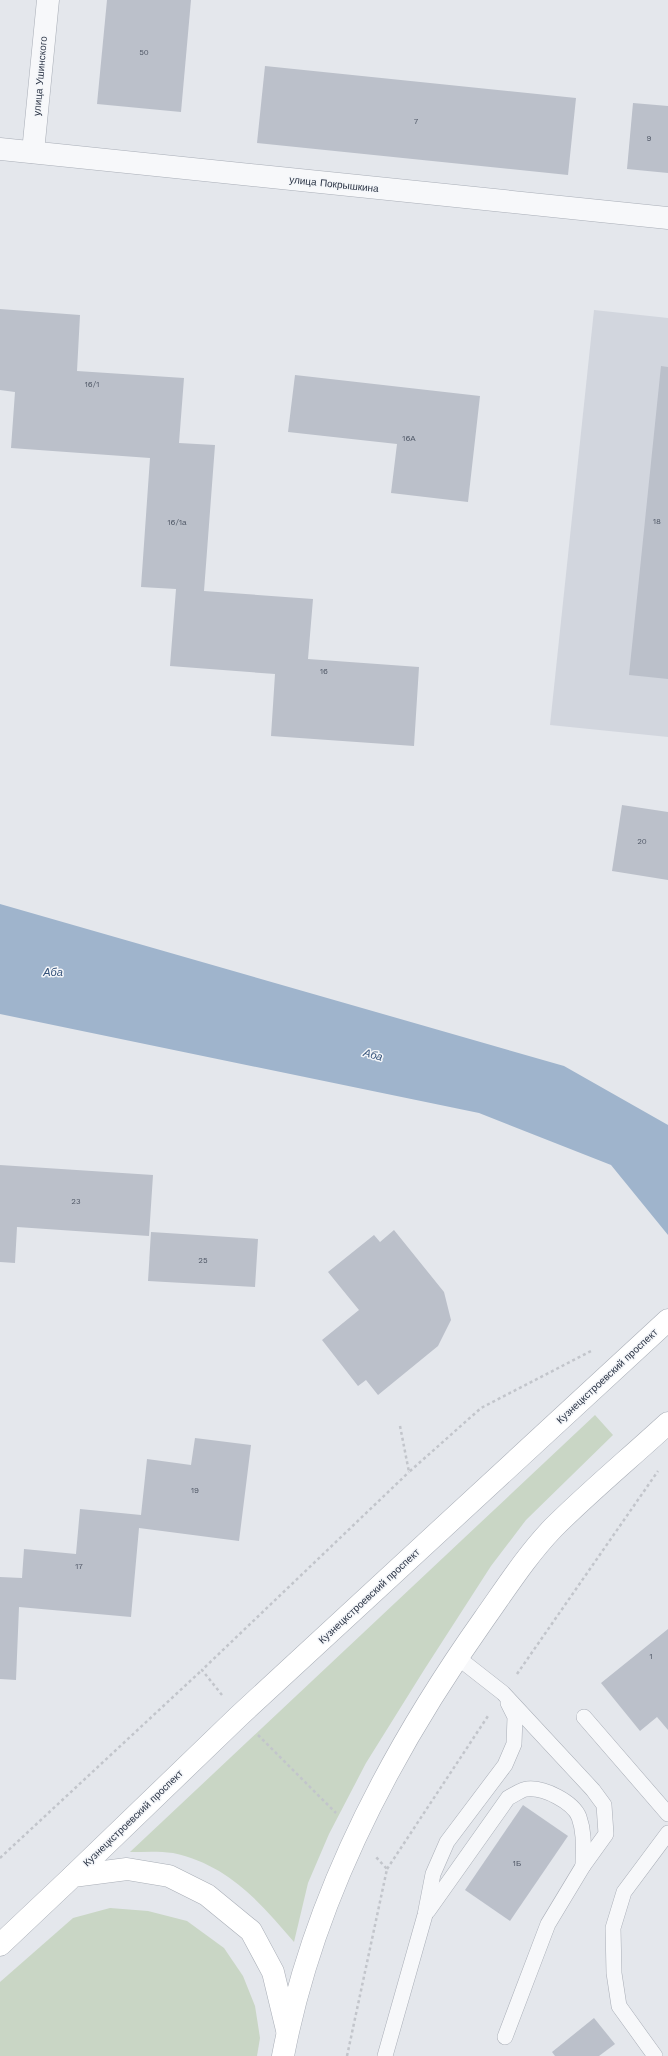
<svg xmlns="http://www.w3.org/2000/svg" width="668" height="2056" font-family="'Work Sans',sans-serif">
<style>
.built{fill:#d2d6de}
.green{fill:#c9d6c5}
.water{fill:#9fb4cc}
.building{fill:#bbc0ca}
.lines{fill:none;stroke-linecap:round;stroke-linejoin:round}
.service-casing{stroke:#a9aeb7;stroke-width:16}
.minor-casing{stroke:#a9aeb7;stroke-width:23}
.secondary-casing{stroke:#a9aeb7;stroke-width:23}
.path{stroke:#c2c5cb;stroke-width:2.5;stroke-dasharray:3 3;stroke-linecap:butt}
.service{stroke:#f7f8fa;stroke-width:15}
.minor{stroke:#f7f8fa;stroke-width:22}
.secondary{stroke:#fff;stroke-width:22}
.labels{text-anchor:middle;dominant-baseline:central;stroke-width:3;stroke-linejoin:round;paint-order:stroke}
.number-label{font-size:8px;fill:#4f5766}
.street-label{font-size:10px;fill:#2b3445;stroke:#f4f6f9}
.water-label{font-size:11px;font-style:italic;fill:#34527a;stroke:#f4f6f9}
</style>
<rect width="100%" height="100%" fill="#e4e7ec"/>
<!-- built -->
<path class="built" d="M 594,310 L 668,318 L 668,737 L 550,725 Z"/>
<!-- green -->
<g class="green">
<path d="M 595,1415 L 613,1435 L 526,1520 L 491,1566 L 424,1670 L 366,1763 L 329,1834 L 308,1883 L 294,1942 C 259,1901 228,1865 173,1853 C 159,1851 144,1852 130,1852 Z"/>
<path d="M 110,1908 L 148,1911 L 187,1921 L 224,1948 L 243,1976 L 255,2006 L 260,2038 L 257,2056 L 0,2056 L 0,1982 L 73,1918 Z"/>
</g>
<!-- water -->
<path class="water" d="M 0,904 L 564,1066 L 668,1125 L 668,1235 L 611,1165 L 479,1113 L 0,1014 Z"/>
<!-- building -->
<g class="building">
<path d="M 107,0 L 191,0 L 181,112 L 97,104 Z"/>
<path d="M 265,66 L 576,98 L 568,175 L 257,143 Z"/>
<path d="M 633,103 L 668,106 L 668,173 L 627,169 Z"/>
<path d="M 0,309 L 80,315 L 77,371 L 184,378 L 179,443 L 215,445 L 204,591 L 313,599 L 308,659 L 419,667 L 414,746 L 271,736 L 275,674 L 170,666 L 176,589 L 141,587 L 150,458 L 11,448 L 15,392 L 0,390 Z"/>
<path d="M 661,366 L 668,367 L 668,679 L 629,675 Z"/>
<path d="M 295,375 L 480,396 L 468,502 L 391,493 L 397,444 L 288,432 Z"/>
<path d="M 622,805 L 668,812 L 668,880 L 612,871 Z"/>
<path d="M 0,1165 L 153,1175 L 149,1236 L 17,1227 L 15,1263 L 0,1262 Z"/>
<path d="M 394,1230 L 444,1292 L 451,1320 L 438,1346 L 378,1395 L 366,1380 L 358,1386 L 322,1340 L 359,1310 L 328,1272 L 374,1235 L 380,1242 Z"/>
<path d="M 151,1232 L 258,1239 L 255,1287 L 148,1281 Z"/>
<path d="M 195,1438 L 251,1445 L 239,1541 L 139,1528 L 131,1617 L 19,1607 L 16,1680 L 0,1679 L 0,1577 L 22,1578 L 24,1549 L 76,1554 L 80,1509 L 141,1515 L 147,1459 L 191,1465 Z"/>
<path d="M 668,1629 L 668,1730 L 657,1717 L 640,1731 L 601,1683 Z"/>
<path d="M 523,1805 L 568,1836 L 510,1921 L 465,1890 Z"/>
<path d="M 594,2018 L 615,2044 L 599,2056 L 555,2056 L 552,2052 Z"/>
</g>
<g class="lines">
<!-- service casing -->
<g class="service-casing">
<g id="service">
<path d="M 457,1657 L 503,1693 L 593,1790 L 604,1805 L 606,1834 L 583,1866 L 548,1924 L 505,2037"/>
<path d="M 584,1717 L 668,1814"/>
<path d="M 428,1911 L 508,1798 C 514,1795 522,1789 527,1789 C 544,1787 573,1802 579,1817 C 585,1834 583,1849 583,1866"/>
<path d="M 385,2056 L 425,1915 L 433,1874 L 447,1842 L 505,1765 L 514,1744 L 515,1717 L 508,1703"/>
<path d="M 655,2056 L 619,2006 L 614,1973 L 613,1928 L 624,1892 L 668,1833"/>
</g>
</g>
<!-- minor casing -->
<g class="minor-casing">
<g id="minor">
<path d="M 0,149 L 668,218"/>
<path d="M 33,152 L 48,0"/>
</g>
</g>
<!-- secondary casing -->
<g class="secondary-casing">
<g id="secondary">
<path d="M 73,1876 L 239,1716 L 668,1320"/>
<path d="M 0,1945 L 73,1876 L 127,1869 L 169,1876 L 207,1895 L 251,1931 L 273,1972 L 287,2030"/>
<path d="M 283,2056 C 313,1898 392,1749 484,1619 C 506,1588 527,1555 553,1528 C 589,1492 630,1458 668,1423"/>
</g>
</g>
<!-- path -->
<g class="path">
<path d="M 400,1426 L 409,1472 L 481,1408 L 593,1350"/>
<path d="M 517,1674 L 658,1471"/>
<path d="M 222,1695 L 202,1670 L 409,1472"/>
<path d="M 258,1735 L 336,1813"/>
<path d="M 0,1858 L 202,1670"/>
<path d="M 387,1869 L 488,1716"/>
<path d="M 347,2056 L 387,1869 L 376,1857"/>
</g>
<!-- service -->
<use href="#service" class="service"/>
<!-- minor -->
<use href="#minor" class="minor"/>
<!-- secondary -->
<use href="#secondary" class="secondary"/>
</g>
<g class="labels">
<!-- number labels -->
<g class="number-label">
<text x="144" y="52">50</text>
<text x="416" y="121">7</text>
<text x="649" y="138">9</text>
<text x="92" y="384">16/1</text>
<text x="409" y="438">16А</text>
<text x="657" y="521">18</text>
<text x="177" y="522">16/1а</text>
<text x="324" y="671">16</text>
<text x="642" y="841">20</text>
<text x="76" y="1201">23</text>
<text x="203" y="1260">25</text>
<text x="195" y="1490">19</text>
<text x="79" y="1566">17</text>
<text x="651" y="1656">1</text>
<text x="517" y="1863">1Б</text>
</g>
<!-- street labels -->
<g class="street-label">
<text transform="translate(40 76) rotate(-85)">улица Ушинского</text>
<text transform="translate(334 184) rotate(6)">улица Покрышкина</text>
<text transform="translate(607 1376) rotate(-43)">Кузнецкстроевский проспект</text>
<text transform="translate(369 1596) rotate(-43)">Кузнецкстроевский проспект</text>
<text transform="translate(133 1818) rotate(-44)">Кузнецкстроевский проспект</text>
</g>
<!-- water labels -->
<g class="water-label">
<text x="53" y="972">Аба</text>
<text transform="translate(373 1055) rotate(15)">Аба</text>
</g>
</g>
</svg>
